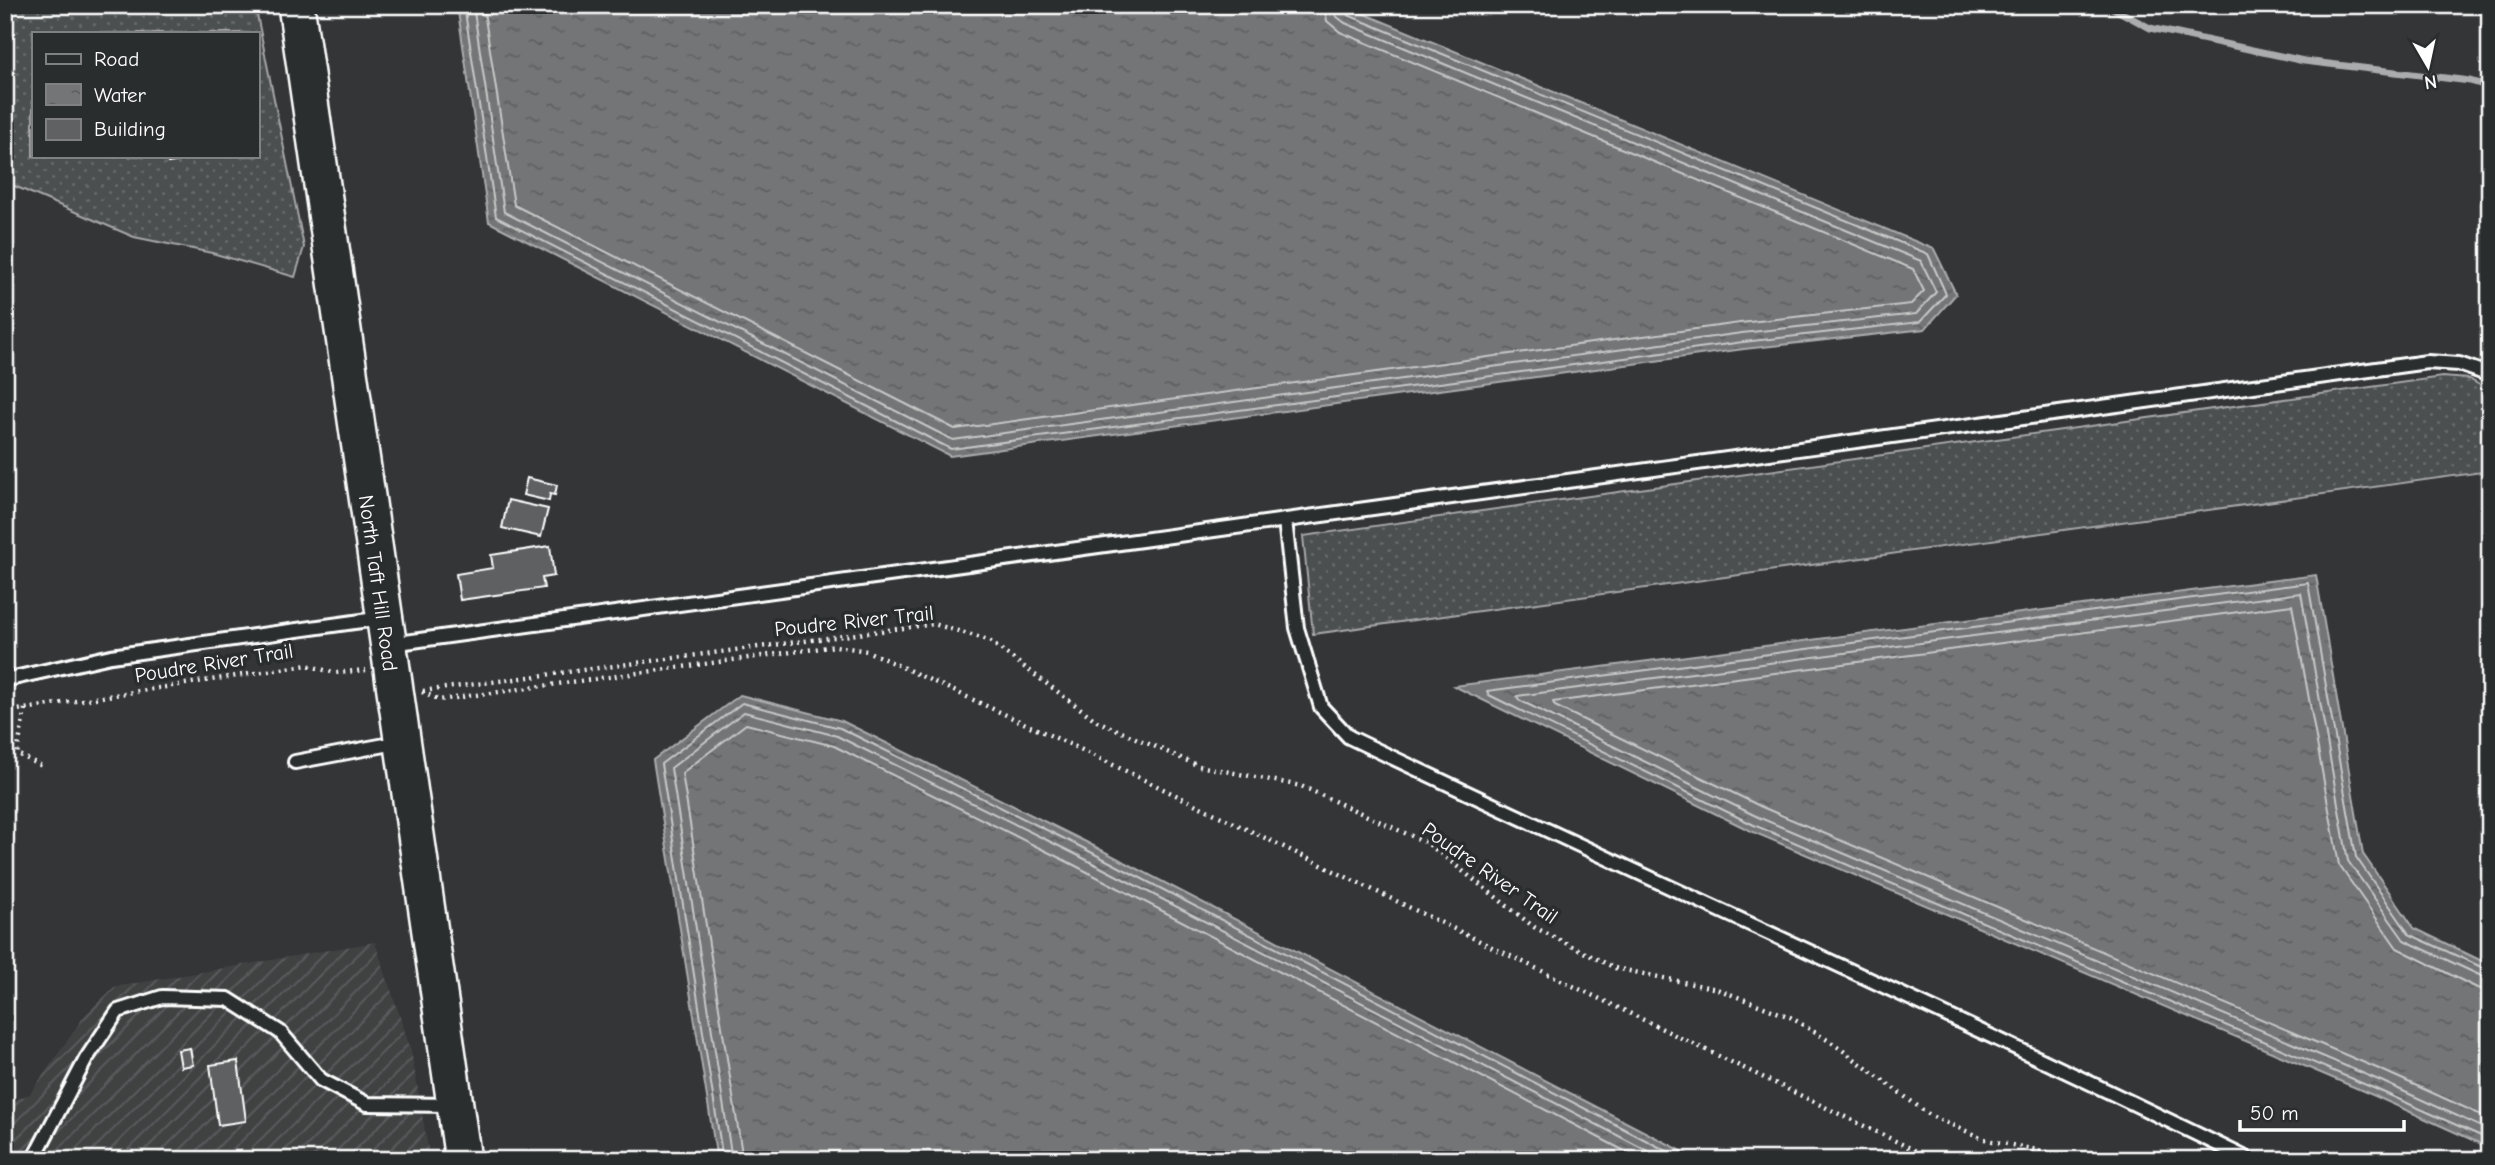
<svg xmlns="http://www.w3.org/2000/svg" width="2495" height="1165" font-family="'Comic Neue',sans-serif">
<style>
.industrial{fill:url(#industrial-furrows)}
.grass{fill:url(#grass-dots);stroke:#a6a7a8;stroke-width:2;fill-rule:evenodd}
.water{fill:url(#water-ripples);stroke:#abacad;stroke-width:2}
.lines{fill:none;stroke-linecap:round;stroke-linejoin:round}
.shore{stroke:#c7c8c8;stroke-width:2}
.stream{stroke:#abacad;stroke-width:7}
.building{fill:#5f6162;stroke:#fff;stroke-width:2}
.service-casing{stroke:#fff;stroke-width:18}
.secondary-casing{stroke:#fff;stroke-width:40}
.path{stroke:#fff;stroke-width:4.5;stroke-dasharray:2 5;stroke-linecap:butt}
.service{stroke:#2a2d2e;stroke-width:12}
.secondary{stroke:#2a2d2e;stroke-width:35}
.labels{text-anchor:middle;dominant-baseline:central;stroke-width:7;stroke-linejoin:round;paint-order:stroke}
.street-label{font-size:21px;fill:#fff;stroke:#2a2d2e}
</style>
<defs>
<pattern id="industrial-furrows" width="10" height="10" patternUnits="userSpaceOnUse" patternTransform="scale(1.75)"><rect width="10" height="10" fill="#404243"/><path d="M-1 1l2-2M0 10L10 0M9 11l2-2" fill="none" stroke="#5d5e5f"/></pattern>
<pattern id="grass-dots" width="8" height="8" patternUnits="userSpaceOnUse" patternTransform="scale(1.75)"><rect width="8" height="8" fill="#4c4f50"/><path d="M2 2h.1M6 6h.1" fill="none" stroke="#67696a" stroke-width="1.8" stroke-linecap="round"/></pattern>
<pattern id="water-ripples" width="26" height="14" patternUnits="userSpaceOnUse" patternTransform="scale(1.75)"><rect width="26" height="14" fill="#737576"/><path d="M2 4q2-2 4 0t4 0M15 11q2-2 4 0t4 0" fill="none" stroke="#606061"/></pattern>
</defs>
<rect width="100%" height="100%" fill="#333536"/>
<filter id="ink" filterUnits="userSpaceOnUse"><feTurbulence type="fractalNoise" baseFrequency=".0143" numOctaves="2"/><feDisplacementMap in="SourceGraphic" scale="14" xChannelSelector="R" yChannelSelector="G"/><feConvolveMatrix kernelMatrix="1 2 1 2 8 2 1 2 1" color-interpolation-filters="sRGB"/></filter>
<g filter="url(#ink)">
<!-- industrial -->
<path class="industrial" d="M 375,942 L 411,1050 L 430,1160 L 5,1160 L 5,1104 L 30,1094 L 85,1015 L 114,987 Z"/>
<!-- grass -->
<g class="grass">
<path d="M 5,5 L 255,5 L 304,247 L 295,277 L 212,253 L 134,237 L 5,182 ZM 33,33 L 257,33 L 257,156 L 33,156 Z"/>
<path d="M 2442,377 L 2469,379 L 2490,391 L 2490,471 L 1313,634 L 1303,536 Z"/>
</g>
<!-- water -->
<g class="water">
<path d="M 457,5 L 1343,5 L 1934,249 L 1956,294 L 1925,329 L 1744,349 L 950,456 L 489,222 Z"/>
<path d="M 2316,575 L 2363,854 L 2414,928 L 2490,965 L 2490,1148 L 2375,1096 L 1751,831 L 1454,686 Z"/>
<path d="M 740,695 L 842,721 L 1084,841 L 1699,1160 L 717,1160 L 653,760 Z"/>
</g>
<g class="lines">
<!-- shore -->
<g class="shore">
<path d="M 464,5 L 496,217 L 951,449 L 1743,342 L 1920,322 L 1946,294 L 1928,254 L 1348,15 L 1343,5"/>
<path d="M 473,5 L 504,212 L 953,440 L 1742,333 L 1916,314 L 1936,292 L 1921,261 L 1345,23 L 1336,16 L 1334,5"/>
<path d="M 483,5 L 514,205 L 955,429 L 1740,323 L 1911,304 L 1924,291 L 1913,269 L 1340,32 L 1327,21 L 1324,5"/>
<path d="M 2490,971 L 2409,934 L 2356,857 L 2308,583 L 1487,691 L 1489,695 L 1754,825 L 2378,1090 L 2490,1140"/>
<path d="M 2490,980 L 2404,940 L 2348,861 L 2301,593 L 1517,696 L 1519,700 L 1758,817 L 2381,1081 L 2490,1131"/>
<path d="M 2490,990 L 2477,988 L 2397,948 L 2339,865 L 2292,605 L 1553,702 L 1555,706 L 1762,807 L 2386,1072 L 2490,1119"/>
<path d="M 723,1160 L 661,764 L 742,703 L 840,728 L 1081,847 L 1684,1160"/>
<path d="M 732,1160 L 671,768 L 744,712 L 837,736 L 1077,855 L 1665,1160"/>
<path d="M 743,1160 L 682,773 L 746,724 L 834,746 L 1072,864 L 1642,1160"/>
</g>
<!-- stream -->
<path class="stream" d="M 2107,5 L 2150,28 L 2304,61 L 2470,81 L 2490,87"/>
</g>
<!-- building -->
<g class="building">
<path d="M 167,156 L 193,156 L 193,159 L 168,163 Z"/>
<path d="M 527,478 L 557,485 L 555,495 L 550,494 L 549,501 L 523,495 Z"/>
<path d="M 508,500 L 548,509 L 541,537 L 502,528 Z"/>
<path d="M 550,546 L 554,576 L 542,578 L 544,588 L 460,600 L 456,574 L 493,568 L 491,555 Z"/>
<path d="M 190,1048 L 193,1065 L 181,1067 L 178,1050 Z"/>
<path d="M 238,1061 L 246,1121 L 218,1125 L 210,1065 Z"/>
</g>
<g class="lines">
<!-- service casing -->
<g class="service-casing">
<g id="service">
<path d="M 1285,520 L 1297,628 L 1321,707 L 1349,737 C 1649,880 1952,1014 2250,1160"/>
<path d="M 391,644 L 2427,362 L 2459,364 L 2490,375"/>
<path d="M 5,680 L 111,656 L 383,618"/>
<path d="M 295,762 L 401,742"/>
<path d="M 33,1160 L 86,1059 L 118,1011 L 162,997 L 228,999 L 280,1032 L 321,1080 L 367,1104 L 453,1105"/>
</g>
</g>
<!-- secondary casing -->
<g class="secondary-casing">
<path id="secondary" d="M 296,5 L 463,1160"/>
</g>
<!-- path -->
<g class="path">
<path d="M 423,691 L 934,624 L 988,640 L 1097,721 L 1199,766 L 1301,786 L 1427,843 L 1534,927 L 1615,968 L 1717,989 L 1790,1017 L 1834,1044 L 1931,1116 L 1987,1140 L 2087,1160"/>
<path d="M 422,692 L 440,700 L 836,646 L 867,651 L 1080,749 L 1935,1160"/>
<path d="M 25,709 L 17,754 L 44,767"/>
<path d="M 5,712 L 307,665 L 335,673 L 366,670"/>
</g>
<!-- service -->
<use href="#service" class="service"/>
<!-- secondary -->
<use href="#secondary" class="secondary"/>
</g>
</g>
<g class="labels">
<!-- street labels -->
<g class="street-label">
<text transform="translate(378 583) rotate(82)">North Taft Hill Road</text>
<text transform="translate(854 621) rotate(-6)">Poudre River Trail</text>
<text transform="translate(214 663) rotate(-9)">Poudre River Trail</text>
<text transform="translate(1490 873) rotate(35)">Poudre River Trail</text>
</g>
</g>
<!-- margin -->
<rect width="2495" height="1165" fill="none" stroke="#2a2d2e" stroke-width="28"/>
<rect x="14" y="14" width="2467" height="1137" fill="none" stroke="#fff" stroke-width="2.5" filter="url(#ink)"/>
<!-- legend -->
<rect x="32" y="32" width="228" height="126" fill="#2a2d2e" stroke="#7f8182" stroke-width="2"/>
<rect x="46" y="54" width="35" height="10" fill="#2a2d2e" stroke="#7f8182" stroke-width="2"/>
<text x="94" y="66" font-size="21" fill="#ffffff">Road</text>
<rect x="46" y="84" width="35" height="21" fill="url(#water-ripples)" stroke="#7f8182" stroke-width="2"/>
<text x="94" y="102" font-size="21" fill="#ffffff">Water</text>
<rect x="46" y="119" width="35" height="21" fill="#5f6162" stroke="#7f8182" stroke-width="2"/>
<text x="94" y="136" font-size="21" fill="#ffffff">Building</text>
<!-- north arrow -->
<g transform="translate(2428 66) rotate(171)" stroke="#2a2d2e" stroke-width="5" paint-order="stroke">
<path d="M0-5L12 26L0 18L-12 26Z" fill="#ffffff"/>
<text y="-10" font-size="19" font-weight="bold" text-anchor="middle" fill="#ffffff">N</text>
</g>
<!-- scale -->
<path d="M2240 1120v10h164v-10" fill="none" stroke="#ffffff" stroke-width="3.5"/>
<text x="2250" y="1120" font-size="21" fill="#ffffff" stroke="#2a2d2e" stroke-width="5" paint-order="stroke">50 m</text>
</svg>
